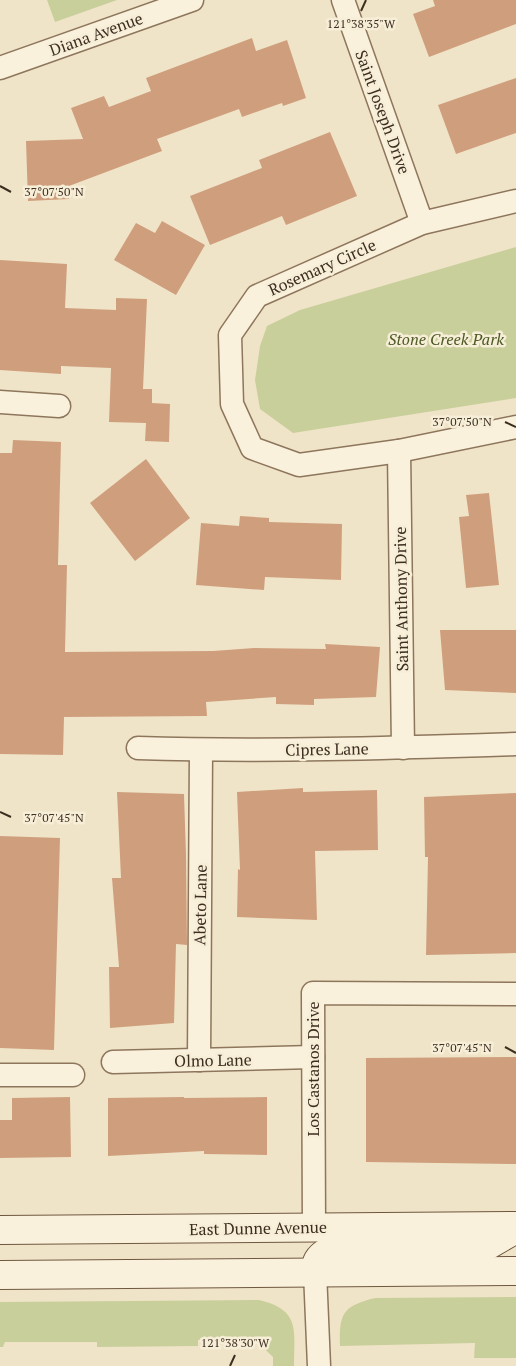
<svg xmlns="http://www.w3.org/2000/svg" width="516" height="1366" font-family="'PT Serif',serif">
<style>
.green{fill:#c9cf9b}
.building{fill:#cf9f7d}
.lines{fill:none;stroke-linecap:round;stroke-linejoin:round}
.street-casing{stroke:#8d765c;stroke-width:25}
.secondary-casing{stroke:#6f573f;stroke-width:30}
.street{stroke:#faf1dc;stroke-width:22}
.secondary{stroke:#faf1dc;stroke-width:28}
.ticks{fill:none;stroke:#3d2e20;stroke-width:2}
.labels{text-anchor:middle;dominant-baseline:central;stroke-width:5;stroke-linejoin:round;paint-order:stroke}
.street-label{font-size:16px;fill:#3d2e20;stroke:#f7eed8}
.park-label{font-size:16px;font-style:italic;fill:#4d5a26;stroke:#f7eed8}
.ticks-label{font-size:12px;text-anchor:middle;fill:#3d2e20;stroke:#f7eed8;stroke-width:5;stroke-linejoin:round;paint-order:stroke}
</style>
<rect width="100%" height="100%" fill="#f0e4c8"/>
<!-- green -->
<g class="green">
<path d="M 47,0 L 117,0 L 55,22 Z"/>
<path d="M 516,247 L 516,398 L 293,433 L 260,409 L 255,380 L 260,346 L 267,326 L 300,310 Z"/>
<path d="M 516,1297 L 516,1358 L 474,1358 L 475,1343 L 340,1346 C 339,1313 343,1306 375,1298 Z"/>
<path d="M 259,1300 C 301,1310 294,1330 294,1366 L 273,1366 L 273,1357 L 255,1340 L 198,1340 L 198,1346 L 97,1347 L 97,1342 L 5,1342 L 3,1347 L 0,1347 L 0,1302 Z"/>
</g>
<!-- building -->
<g class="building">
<path d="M 433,0 L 516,0 L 516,24 L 429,57 L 413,14 L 435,6 Z"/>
<path d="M 252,38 L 256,51 L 287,40 L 306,98 L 283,106 L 282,103 L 242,117 L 239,109 L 157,139 L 162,151 L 69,186 L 69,199 L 28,201 L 26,141 L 83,139 L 71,108 L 104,96 L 109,107 L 151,91 L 146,78 Z"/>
<path d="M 516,78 L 516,133 L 456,154 L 438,105 Z"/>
<path d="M 330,132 L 357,196 L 286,225 L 282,216 L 210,245 L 190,196 L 262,168 L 259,160 Z"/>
<path d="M 162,221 L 205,245 L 176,295 L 114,260 L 136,223 L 155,233 Z"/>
<path d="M 0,260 L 67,264 L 65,308 L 116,310 L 116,298 L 147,299 L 143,389 L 152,389 L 152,403 L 170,404 L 169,442 L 145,441 L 146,423 L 109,422 L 111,368 L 61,366 L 61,374 L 0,370 Z"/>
<path d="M 13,440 L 61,442 L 58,565 L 67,565 L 65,652 L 213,651 L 254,648 L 326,649 L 325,644 L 380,647 L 376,697 L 314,699 L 314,705 L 276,704 L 276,697 L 206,702 L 207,716 L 64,717 L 63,755 L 0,754 L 0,453 L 12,453 Z"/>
<path d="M 146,459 L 190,518 L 135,561 L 90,503 Z"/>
<path d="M 489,493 L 499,585 L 466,588 L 459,517 L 469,516 L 466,495 Z"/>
<path d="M 240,516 L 269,518 L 269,522 L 342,524 L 341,580 L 265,577 L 264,590 L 196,585 L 201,523 L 239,526 Z"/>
<path d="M 440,630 L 516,630 L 516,693 L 445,690 Z"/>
<path d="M 303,788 L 303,792 L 377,790 L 378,850 L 315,851 L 317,920 L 237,917 L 238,869 L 240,870 L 237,792 Z"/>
<path d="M 117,792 L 184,794 L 186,855 L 187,945 L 176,944 L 174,1023 L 110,1028 L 109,967 L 119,967 L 112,878 L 121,878 Z"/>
<path d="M 516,793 L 516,953 L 426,955 L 428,857 L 425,857 L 424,797 Z"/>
<path d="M 0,836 L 60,838 L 54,1050 L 0,1048 Z"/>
<path d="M 516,1057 L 516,1164 L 366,1162 L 366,1058 Z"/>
<path d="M 70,1097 L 71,1157 L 0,1158 L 0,1120 L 12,1120 L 12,1098 Z"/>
<path d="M 184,1097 L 184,1098 L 267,1097 L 267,1155 L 204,1154 L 204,1151 L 108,1156 L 108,1098 Z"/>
</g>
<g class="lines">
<!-- street casing -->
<g class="street-casing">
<g id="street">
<path d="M 343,0 L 422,223"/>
<path d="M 0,68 L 192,0"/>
<path d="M 516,201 L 422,223 L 257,296 L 230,335 L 232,404 L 252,448 L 299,465 L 399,451 L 516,427"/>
<path d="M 0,402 L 59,406"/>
<path d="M 399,451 L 403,748"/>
<path d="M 138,748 C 264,752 390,748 516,744"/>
<path d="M 199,1060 L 201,750"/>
<path d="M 113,1062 L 313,1057"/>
<path d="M 0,1075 L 73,1075"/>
<path d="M 314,1227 L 313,993 L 516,994"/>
<path d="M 315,1272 L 319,1366"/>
</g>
</g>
<!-- secondary casing -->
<g class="secondary-casing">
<g id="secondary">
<path d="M 0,1230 L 516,1226"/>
<path d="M 315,1272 C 316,1262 318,1257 327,1252 L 480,1250 L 516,1229"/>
<path d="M 0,1275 L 516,1271"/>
</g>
</g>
<!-- street -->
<use href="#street" class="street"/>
<!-- secondary -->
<use href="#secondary" class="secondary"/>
</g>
<!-- ticks -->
<path class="ticks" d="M 361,11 L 366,0M 0,186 L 11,192M 505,422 L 516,427M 0,812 L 11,817M 505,1047 L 516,1053M 230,1366 L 235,1355"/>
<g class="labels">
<!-- street labels -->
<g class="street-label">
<text transform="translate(96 34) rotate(-20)">Diana Avenue</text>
<text transform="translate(383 112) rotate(70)">Saint Joseph Drive</text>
<text transform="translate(322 267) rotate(-24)">Rosemary Circle</text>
<text transform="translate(401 599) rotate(-91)">Saint Anthony Drive</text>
<text transform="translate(327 749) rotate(-1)">Cipres Lane</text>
<text transform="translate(200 905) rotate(-89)">Abeto Lane</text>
<text transform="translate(213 1060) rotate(-1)">Olmo Lane</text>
<text transform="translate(313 1069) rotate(-90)">Los Castanos Drive</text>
<text transform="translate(258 1228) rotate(-1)">East Dunne Avenue</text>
</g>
<!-- park labels -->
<g class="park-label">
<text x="446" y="339">Stone Creek Park</text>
</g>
</g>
<g class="ticks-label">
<text x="361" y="28">121°38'35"W</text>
<text x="54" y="196">37°07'50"N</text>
<text x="462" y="426">37°07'50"N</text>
<text x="54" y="822">37°07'45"N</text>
<text x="462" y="1052">37°07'45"N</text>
<text x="235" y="1347">121°38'30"W</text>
</g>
</svg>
